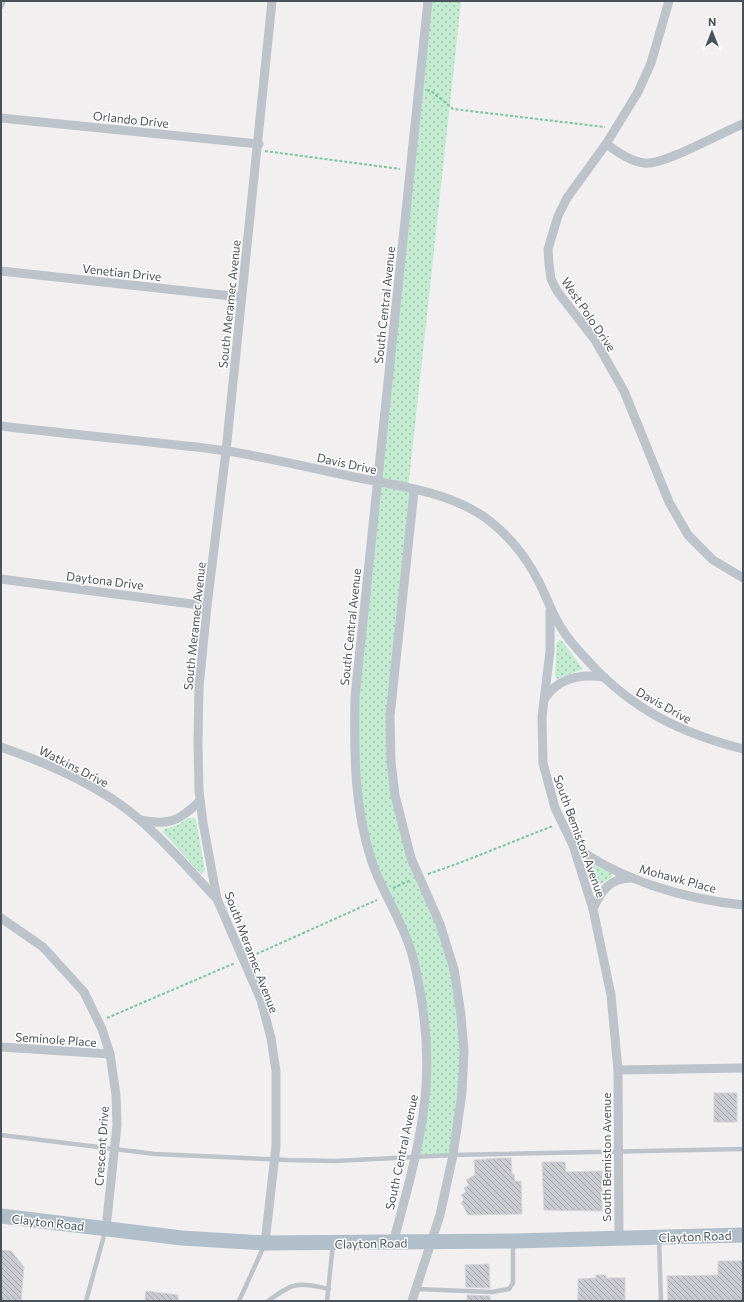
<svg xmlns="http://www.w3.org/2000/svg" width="744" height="1302" font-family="Commissioner,sans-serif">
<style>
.grass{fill:url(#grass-dots)}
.building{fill:url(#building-back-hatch);stroke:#d4d5da}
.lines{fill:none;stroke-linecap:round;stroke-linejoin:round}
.path{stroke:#7dc5a1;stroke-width:2;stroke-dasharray:3 2;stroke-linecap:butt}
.service{stroke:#bcc3cb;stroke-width:4.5}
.minor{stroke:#bcc3cb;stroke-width:9}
.primary{stroke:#b1bfcb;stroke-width:15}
.labels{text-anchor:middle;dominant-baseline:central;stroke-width:3;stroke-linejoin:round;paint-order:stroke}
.street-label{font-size:12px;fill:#49525b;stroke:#fff}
</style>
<defs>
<pattern id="grass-dots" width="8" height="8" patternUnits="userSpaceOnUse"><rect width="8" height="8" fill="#c2ebd1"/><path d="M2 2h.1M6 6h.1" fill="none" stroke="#a0c1ad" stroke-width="1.8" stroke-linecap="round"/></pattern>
<pattern id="building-back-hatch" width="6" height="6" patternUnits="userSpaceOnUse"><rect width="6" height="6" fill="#c9cbd1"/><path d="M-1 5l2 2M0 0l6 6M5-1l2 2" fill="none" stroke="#a5a7ad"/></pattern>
</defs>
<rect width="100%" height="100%" fill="#f1efef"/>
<!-- grass -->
<g class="grass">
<path d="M 428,1 L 461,2 L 408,489 L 414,491 L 390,716 L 402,827 L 454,969 L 464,1051 L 453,1155 L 414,1158 L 426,1086 L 418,982 L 363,828 L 354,734 Z"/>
<path d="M 559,640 L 562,641 L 583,669 L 557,679 L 555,676 L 557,643 Z"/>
<path d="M 188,818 L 193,818 L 196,820 L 205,871 L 201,874 L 163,832 L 164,829 L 178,825 Z"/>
<path d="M 590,863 L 611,873 L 611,877 L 597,887 L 594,884 L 587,868 Z"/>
</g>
<!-- building -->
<g class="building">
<rect x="714" y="1093" width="23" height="29"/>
<path d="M 500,1158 L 511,1158 L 512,1174 L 514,1174 L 515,1181 L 521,1181 L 522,1214 L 468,1215 L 461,1202 L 464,1200 L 461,1195 L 466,1192 L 464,1188 L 469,1185 L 466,1180 L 475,1175 L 474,1160 Z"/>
<path d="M 542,1162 L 565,1162 L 566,1172 L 602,1171 L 602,1211 L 544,1210 Z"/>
<path d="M 1,1250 L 11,1251 L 24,1267 L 21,1301 L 1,1301 Z"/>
<path d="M 718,1261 L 743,1261 L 743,1301 L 668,1301 L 667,1276 L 718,1275 Z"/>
<path d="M 489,1264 L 490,1288 L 466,1287 L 465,1265 Z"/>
<path d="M 596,1275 L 606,1275 L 606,1278 L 625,1278 L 625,1301 L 578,1301 L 578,1279 L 596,1278 Z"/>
<path d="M 146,1291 L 178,1295 L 178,1301 L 145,1301 Z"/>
<path d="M 467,1295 L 490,1296 L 490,1301 L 467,1301 Z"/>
</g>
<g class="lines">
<!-- path -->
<g class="path">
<path d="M 427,90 L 431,91 L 453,109 L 605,127"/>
<path d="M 265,151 L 400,169"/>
<path d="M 428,874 C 470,860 511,842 553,826"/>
<path d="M 393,888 L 411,880"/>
<path d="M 252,956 L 377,900"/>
<path d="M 107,1018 L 235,963"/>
</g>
<!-- service -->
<g class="service">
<path d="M 1,7 L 4,1"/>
<path d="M 1,1135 L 155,1154 L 288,1160 L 335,1161 L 453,1155 L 743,1149"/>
<path d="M 659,1239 L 661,1301"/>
<path d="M 416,1289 L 492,1292 L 509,1289 L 513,1283 L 513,1244"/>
<path d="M 86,1301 L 105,1232"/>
<path d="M 239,1301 L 264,1246"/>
<path d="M 268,1301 C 294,1282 297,1282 329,1289"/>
<path d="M 327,1301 L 333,1244"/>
</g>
<!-- minor -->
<g class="minor">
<path d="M 669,1 L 651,63 L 638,92 L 606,144 L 567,198 L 558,216 L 548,249 L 549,264 L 551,279 L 557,291 L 595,340 L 624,391 L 669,502 L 688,535 L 713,560 L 743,578"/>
<path d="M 1,118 L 259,144"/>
<path d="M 606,144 C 618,152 629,161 644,163 C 663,166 722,132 743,124"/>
<path d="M 1,271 L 241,297"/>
<path d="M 1,426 C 51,432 101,437 150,442 C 176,445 202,447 227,451 C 270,458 312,468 354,477 C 399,486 454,492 491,522 C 511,538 528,560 539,582 C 547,598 552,614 562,629 C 569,641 579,651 589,662 C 633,710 681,733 743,749"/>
<path d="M 1,579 L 207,606"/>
<path d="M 550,611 L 550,651 L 542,717 L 543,763 L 555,808 L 573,845 L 593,909 L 611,995 L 618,1070 L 619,1238"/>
<path d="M 546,697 C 559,678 580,674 603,677"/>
<path d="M 1,747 C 50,764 101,786 140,820 C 168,844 192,873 217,899"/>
<path d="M 140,820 C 169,826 179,821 200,801"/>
<path d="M 573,845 C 620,880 684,899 743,905"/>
<path d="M 593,909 C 601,891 610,878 631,878"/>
<path d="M 1,918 L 43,947 L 84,992 L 102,1029 L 110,1054 L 116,1095 L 117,1125 L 106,1228"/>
<path d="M 1,1047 L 110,1054"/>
<path d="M 618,1070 L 743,1068"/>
<path d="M 265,1243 L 276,1146 L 276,1071 L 271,1038 L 261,1000 L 217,899 L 203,823 L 199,791 L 198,743 L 199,687 L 207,606 L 226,451 L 272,1"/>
<path d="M 393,1243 C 406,1195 423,1136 426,1086 C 429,1042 423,997 412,954 C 403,922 383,894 372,862 C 354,809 354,753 355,697 L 428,1"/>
<path d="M 412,1301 L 440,1215 L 453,1155 L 462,1093 L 464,1051 L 461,1015 L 454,969 L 440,924 L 411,858 L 395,795 L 391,762 L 390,716 L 414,491"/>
</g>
<!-- primary -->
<path class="primary" d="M 1,1216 L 182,1238 L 265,1243 L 513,1241 L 743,1235"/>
</g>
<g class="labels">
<!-- street labels -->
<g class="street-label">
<text transform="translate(131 119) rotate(6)">Orlando Drive</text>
<text transform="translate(122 272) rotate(6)">Venetian Drive</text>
<text transform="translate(229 304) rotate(-84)">South Meramec Avenue</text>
<text transform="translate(384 305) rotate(-84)">South Central Avenue</text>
<text transform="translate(589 314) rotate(56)">West Polo Drive</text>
<text transform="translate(347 463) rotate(12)">Davis Drive</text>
<text transform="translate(105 580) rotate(7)">Daytona Drive</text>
<text transform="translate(194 626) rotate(-84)">South Meramec Avenue</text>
<text transform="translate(350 627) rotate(-84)">South Central Avenue</text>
<text transform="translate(664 705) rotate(29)">Davis Drive</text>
<text transform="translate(74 766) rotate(27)">Watkins Drive</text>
<text transform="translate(580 836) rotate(70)">South Bemiston Avenue</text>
<text transform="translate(678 878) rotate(15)">Mohawk Place</text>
<text transform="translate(252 952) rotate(69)">South Meramec Avenue</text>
<text transform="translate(56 1039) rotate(4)">Seminole Place</text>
<text transform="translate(101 1146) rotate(-86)">Crescent Drive</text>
<text transform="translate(401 1152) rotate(-78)">South Central Avenue</text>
<text transform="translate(606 1157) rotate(-90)">South Bemiston Avenue</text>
<text transform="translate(48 1222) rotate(6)">Clayton Road</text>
<text transform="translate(695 1236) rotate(-2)">Clayton Road</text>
<text transform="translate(371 1243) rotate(-1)">Clayton Road</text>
</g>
</g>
<!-- border -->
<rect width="744" height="1302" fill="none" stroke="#49525b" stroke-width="4"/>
<!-- north arrow -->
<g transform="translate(712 32)" stroke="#ffffff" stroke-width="3" paint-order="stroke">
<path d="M0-3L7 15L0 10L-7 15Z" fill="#49525b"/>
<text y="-6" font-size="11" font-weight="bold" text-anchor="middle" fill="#49525b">N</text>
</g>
</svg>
